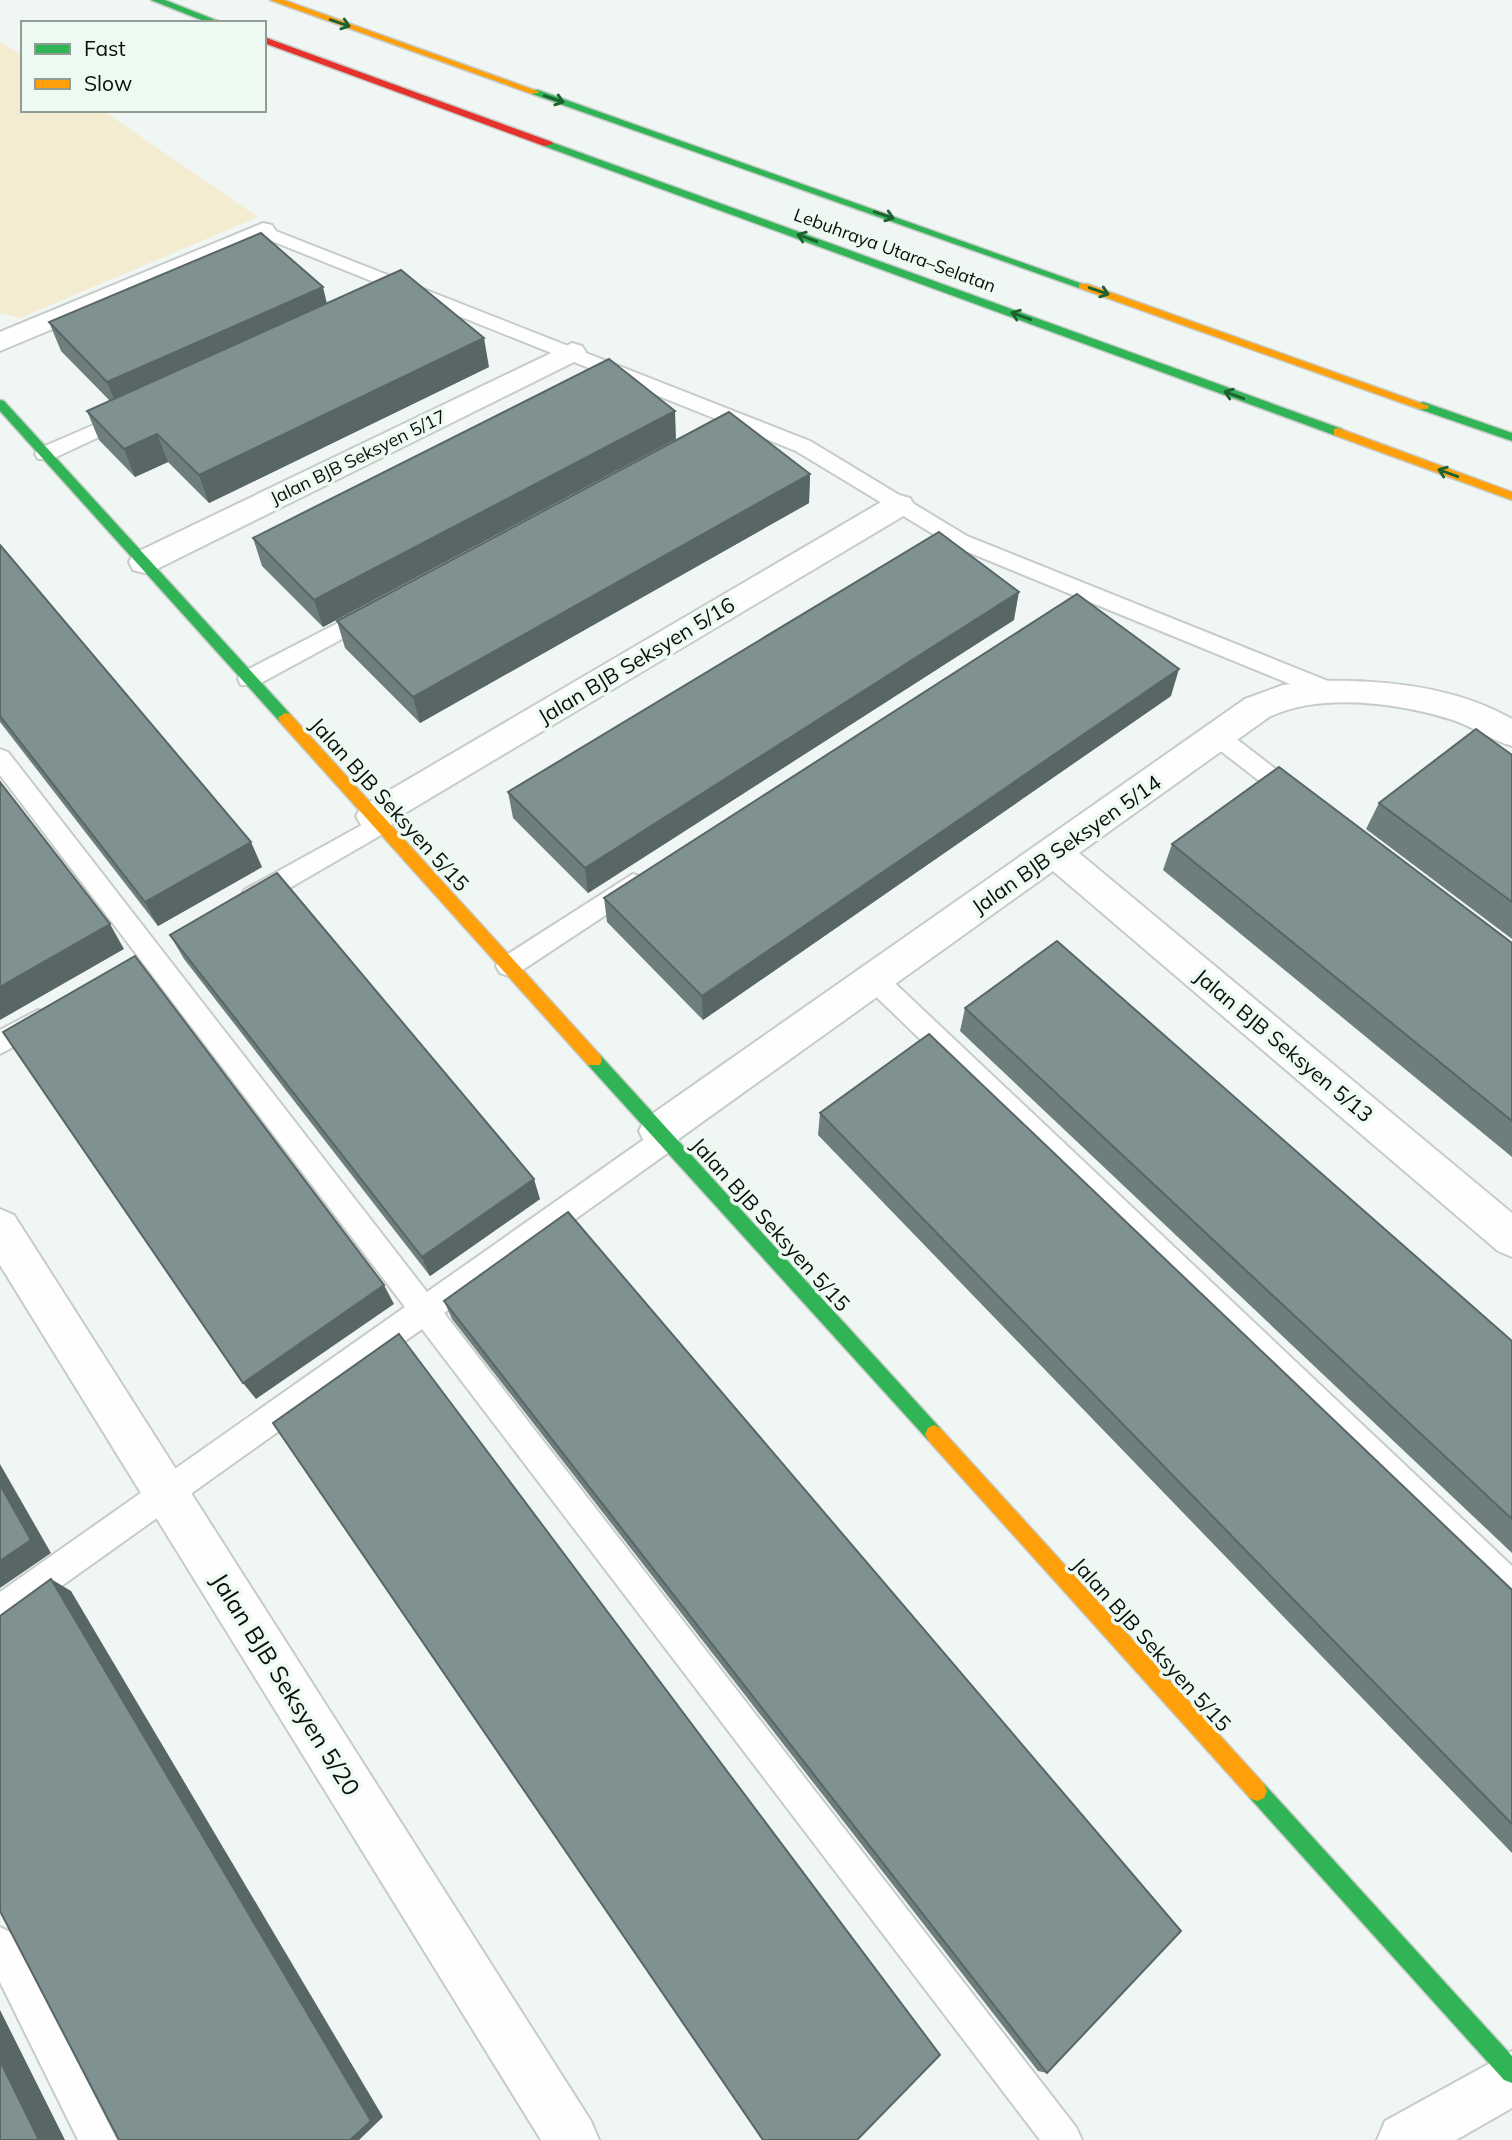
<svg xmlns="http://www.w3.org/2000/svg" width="1512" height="2140" font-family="Mulish,sans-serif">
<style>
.green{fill:#f3ecd1}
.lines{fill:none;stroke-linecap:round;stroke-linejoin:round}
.lane-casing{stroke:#c7ccc9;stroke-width:4}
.street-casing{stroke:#c7ccc9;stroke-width:4}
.fast-casing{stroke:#c7ccc9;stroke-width:3}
.slow-casing{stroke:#c7ccc9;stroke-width:3}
.jam-casing{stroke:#c7ccc9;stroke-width:3}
.lane{fill:#fdfefd;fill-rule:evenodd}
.street{fill:#fdfefd;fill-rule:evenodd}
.fast{fill:#30b455;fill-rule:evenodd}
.slow{fill:#ff9f0a;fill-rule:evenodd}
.jam{fill:#e5322d;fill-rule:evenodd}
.wall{fill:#6d7e7d}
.shaded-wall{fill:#596666}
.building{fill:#7f9291;stroke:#596666;stroke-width:2}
.oneway{stroke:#1d6130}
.labels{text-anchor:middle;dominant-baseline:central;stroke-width:7;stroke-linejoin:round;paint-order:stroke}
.far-street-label{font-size:18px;fill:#0a0e0c;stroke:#ecfaf2}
.street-label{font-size:21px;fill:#0a0e0c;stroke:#ecfaf2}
.near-street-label{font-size:24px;fill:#0a0e0c;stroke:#ecfaf2}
</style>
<rect width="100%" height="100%" fill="#f0f6f3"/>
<!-- green -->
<path class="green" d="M 0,42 L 23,56 L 23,110 L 102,110 L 258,217 L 20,318 L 0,313 Z"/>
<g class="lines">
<!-- lane casing -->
<g class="lane-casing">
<g id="lane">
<path d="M 263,226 L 810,441 L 967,536 L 1343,687 L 1346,693 L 1343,699 L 1327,699 L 953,546 L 796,451 L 257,235 L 254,231 Z"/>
<path d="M 126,411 L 133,413 L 136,417 L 133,421 L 52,459 L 38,459 L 35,454 L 38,449 Z"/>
<path d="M 371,606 L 379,609 L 382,614 L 379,619 L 257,685 L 241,685 L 238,679 L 241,673 Z"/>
<path d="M 1217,727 L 1225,730 L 1304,791 L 1308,797 L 1304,803 L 1296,806 L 1288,803 L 1209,742 L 1206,736 L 1209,730 Z"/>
<path d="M 0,749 L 8,752 L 427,1292 L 656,1131 L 666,1127 L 676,1131 L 679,1139 L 676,1147 L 444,1313 L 1076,2127 L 1082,2140 L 1040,2140 L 422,1329 L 11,1622 L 0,1627 L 0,1592 L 405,1307 L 0,775 Z"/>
<path d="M 380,815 L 388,817 L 392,824 L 388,831 L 262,904 L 253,907 L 244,904 L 241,897 L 244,890 Z"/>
<path d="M 633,874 L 642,877 L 645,884 L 642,891 L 518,973 L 509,976 L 500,973 L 496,966 L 500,959 Z"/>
<path d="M 874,969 L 883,972 L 1512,1566 L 1512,1604 L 1501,1599 L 865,986 L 861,979 L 865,972 Z"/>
<path d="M 38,1010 L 47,1013 L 51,1021 L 47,1029 L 0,1054 L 0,1030 Z"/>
<path d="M 0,1927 L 12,1933 L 117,2140 L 78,2140 L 0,1982 Z"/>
</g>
</g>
<!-- street casing -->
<g class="street-casing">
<g id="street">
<path d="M 263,223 L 272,225 L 276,231 L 272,237 L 0,351 L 0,332 Z"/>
<path d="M 572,343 L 582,346 L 586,352 L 582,358 L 155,570 L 144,573 L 133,570 L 129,562 L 133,554 Z"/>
<path d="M 899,495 L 910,498 L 914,505 L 910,512 L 385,825 L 373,829 L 361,825 L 356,816 L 361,807 L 888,498 Z"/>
<path d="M 1313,681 C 1379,679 1453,685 1512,719 L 1512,746 C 1491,740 1474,727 1453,720 C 1400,703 1321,692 1269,717 L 1079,853 L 1512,1213 L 1512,1257 L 1498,1251 L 1053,871 L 673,1143 L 659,1148 L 645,1143 L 639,1131 L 645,1119 L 1245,699 L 1283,685 Z"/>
<path d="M 0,1209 L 14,1215 L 591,2121 L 599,2140 L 541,2140 L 0,1265 Z"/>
<path d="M 1512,2051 L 1512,2108 L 1456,2140 L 1377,2140 L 1385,2121 Z"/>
</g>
</g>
<!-- fast casing -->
<g class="fast-casing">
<g id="fast">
<path d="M 151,0 L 165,0 L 223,23 L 209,23 Z"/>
<path d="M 532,90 L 538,90 L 1088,286 L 1079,288 L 532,94 Z"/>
<path d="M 548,141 L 1342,429 L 1344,432 L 1342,435 L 1334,435 L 544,146 L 543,144 Z"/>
<path d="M 0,400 L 4,401 L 290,714 L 292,718 L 290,722 L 280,722 L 0,411 Z"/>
<path d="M 1423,402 L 1512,433 L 1512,441 L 1419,409 L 1419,403 Z"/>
<path d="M 594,1053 L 600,1055 L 940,1428 L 943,1434 L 940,1440 L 934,1443 L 928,1440 L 588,1065 L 586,1060 L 588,1055 Z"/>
<path d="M 1257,1781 L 1264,1784 L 1512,2056 L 1512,2083 L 1504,2080 L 1250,1798 L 1247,1791 L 1250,1784 Z"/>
</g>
</g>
<!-- slow casing -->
<g class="slow-casing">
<g id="slow">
<path d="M 270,0 L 284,0 L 540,92 L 532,94 Z"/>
<path d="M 1079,284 L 1087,284 L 1429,406 L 1427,409 L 1419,409 L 1079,288 Z"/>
<path d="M 1338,428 L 1512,492 L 1512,500 L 1334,435 L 1334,429 Z"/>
<path d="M 285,713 L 290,714 L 600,1055 L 602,1060 L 600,1065 L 588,1065 L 280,722 L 278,718 Z"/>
<path d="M 934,1425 L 940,1428 L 1264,1784 L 1267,1791 L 1264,1798 L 1257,1801 L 1250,1798 L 928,1440 L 925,1434 L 928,1428 Z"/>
</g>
</g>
<!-- jam casing -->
<g class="jam-casing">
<path id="jam" d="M 264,37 L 552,142 L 553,144 L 544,146 L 264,43 Z"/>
</g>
<!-- lane -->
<use href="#lane" class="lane"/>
<!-- street -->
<use href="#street" class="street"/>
<!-- fast -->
<use href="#fast" class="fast"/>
<!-- slow -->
<use href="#slow" class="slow"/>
<!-- jam -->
<use href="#jam" class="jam"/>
</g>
<!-- wall -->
<g class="wall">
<path d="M 327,303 L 489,367 L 209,503 L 168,462 L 135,477 L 99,440 L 87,411 L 110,401 L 61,351 L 49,322 Z"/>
<path d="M 676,439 L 323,627 L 262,566 L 253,538 Z"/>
<path d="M 810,474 L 809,503 L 420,723 L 345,648 L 337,621 Z"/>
<path d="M 0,545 L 262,867 L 158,926 L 0,722 Z"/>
<path d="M 1014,620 L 588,893 L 513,818 L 508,792 Z"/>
<path d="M 1171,696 L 703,1020 L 607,922 L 604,898 Z"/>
<path d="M 1512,755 L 1512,939 L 1366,829 L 1379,803 Z"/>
<path d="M 1172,844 L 1512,943 L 1512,1157 L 1163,870 Z"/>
<path d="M 170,935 L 540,1199 L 430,1276 L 184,959 Z"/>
<path d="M 965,1008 L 1512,1341 L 1512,1553 L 960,1031 Z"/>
<path d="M 820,1113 L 1512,1590 L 1512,1853 L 818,1135 Z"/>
<path d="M 444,1301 L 1047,2073 L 1038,2071 L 452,1319 Z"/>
</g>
<!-- shaded-wall -->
<g class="shaded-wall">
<path d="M 323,287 L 330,316 L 119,410 L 107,382 Z"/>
<path d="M 484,338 L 489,367 L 209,503 L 199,475 Z"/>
<path d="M 675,411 L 676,439 L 323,627 L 314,600 Z"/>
<path d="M 157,434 L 168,462 L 135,477 L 124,449 Z"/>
<path d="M 810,474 L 809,503 L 420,723 L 413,697 Z"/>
<path d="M 1019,592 L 1014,620 L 588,893 L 585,868 Z"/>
<path d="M 1179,669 L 1171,696 L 703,1020 L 702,996 Z"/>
<path d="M 251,842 L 262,867 L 158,926 L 145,902 Z"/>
<path d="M 110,924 L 124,949 L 0,1020 L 0,987 Z"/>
<path d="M 534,1179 L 540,1199 L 430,1276 L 422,1257 Z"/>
<path d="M 384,1285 L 394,1304 L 256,1399 L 243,1383 Z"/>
<path d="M 0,1464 L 51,1553 L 0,1588 Z"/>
<path d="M 51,1579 L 71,1591 L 383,2117 L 359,2140 L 350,2140 Z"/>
<path d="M 0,2010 L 65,2140 L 39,2140 L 0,2061 Z"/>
</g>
<!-- building -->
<g class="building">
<path d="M 261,233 L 323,287 L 107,382 L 49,322 Z"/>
<path d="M 401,270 L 484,338 L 199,475 L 157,434 L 124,449 L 87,411 Z"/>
<path d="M 609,359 L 675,411 L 314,600 L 253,538 Z"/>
<path d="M 729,412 L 810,474 L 413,697 L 337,621 Z"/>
<path d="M 939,532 L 1019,592 L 585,868 L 508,792 Z"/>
<path d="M 0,545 L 251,842 L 145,902 L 0,716 Z"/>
<path d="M 1077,594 L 1179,669 L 702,996 L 604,898 Z"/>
<path d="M 1476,729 L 1512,755 L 1512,902 L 1379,803 Z"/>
<path d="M 1279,767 L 1512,943 L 1512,1121 L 1172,844 Z"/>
<path d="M 0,782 L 110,924 L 0,987 Z"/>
<path d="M 277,873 L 534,1179 L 422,1257 L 170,935 Z"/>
<path d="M 1057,941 L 1512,1341 L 1512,1519 L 965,1008 Z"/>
<path d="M 135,956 L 384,1285 L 243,1383 L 3,1032 Z"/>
<path d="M 929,1034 L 1512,1590 L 1512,1824 L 820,1113 Z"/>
<path d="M 568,1212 L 1181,1931 L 1047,2073 L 444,1301 Z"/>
<path d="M 399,1334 L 940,2055 L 857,2140 L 763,2140 L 273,1423 Z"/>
<path d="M 0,1485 L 31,1540 L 0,1561 Z"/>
<path d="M 51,1579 L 371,2121 L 350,2140 L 119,2140 L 0,1911 L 0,1616 Z"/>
<path d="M 0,2061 L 39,2140 L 0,2140 Z"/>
</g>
<!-- one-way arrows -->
<defs><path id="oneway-shaft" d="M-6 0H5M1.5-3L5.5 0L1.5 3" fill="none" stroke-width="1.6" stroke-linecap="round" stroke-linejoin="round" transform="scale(1.75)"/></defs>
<g class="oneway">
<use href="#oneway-shaft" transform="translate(340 23) rotate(19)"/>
<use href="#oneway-shaft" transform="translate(554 99) rotate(19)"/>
<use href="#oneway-shaft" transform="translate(884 215) rotate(19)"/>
<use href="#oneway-shaft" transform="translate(807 238) rotate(-160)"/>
<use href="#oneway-shaft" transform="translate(1099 291) rotate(19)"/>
<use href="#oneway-shaft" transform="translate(1021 316) rotate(-160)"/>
<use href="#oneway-shaft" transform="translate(1234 395) rotate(-160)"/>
<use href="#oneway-shaft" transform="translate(1448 473) rotate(-160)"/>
</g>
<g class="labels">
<!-- far-street labels -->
<g class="far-street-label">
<text transform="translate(895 250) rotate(20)">Lebuhraya Utara–Selatan</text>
<text transform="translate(358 457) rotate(-26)">Jalan BJB Seksyen 5/17</text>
</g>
<!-- street labels -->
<g class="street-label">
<text transform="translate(636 660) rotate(-31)">Jalan BJB Seksyen 5/16</text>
<text transform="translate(390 804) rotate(48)">Jalan BJB Seksyen 5/15</text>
<text transform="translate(1066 844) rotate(-35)">Jalan BJB Seksyen 5/14</text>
<text transform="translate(1284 1045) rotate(40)">Jalan BJB Seksyen 5/13</text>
<text transform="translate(771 1224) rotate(48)">Jalan BJB Seksyen 5/15</text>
<text transform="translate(1152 1644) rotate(48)">Jalan BJB Seksyen 5/15</text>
</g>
<!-- near-street labels -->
<g class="near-street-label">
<text transform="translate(286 1684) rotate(58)">Jalan BJB Seksyen 5/20</text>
</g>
</g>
<!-- legend -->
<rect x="21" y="21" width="245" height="91" fill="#ecfaf2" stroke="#929c96" stroke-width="2"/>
<rect x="35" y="44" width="35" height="10" fill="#30b455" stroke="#929c96" stroke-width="2"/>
<text x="84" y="56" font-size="21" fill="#0a0e0c">Fast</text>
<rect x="35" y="79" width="35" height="10" fill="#ff9f0a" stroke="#929c96" stroke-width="2"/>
<text x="84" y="91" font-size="21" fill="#0a0e0c">Slow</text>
</svg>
